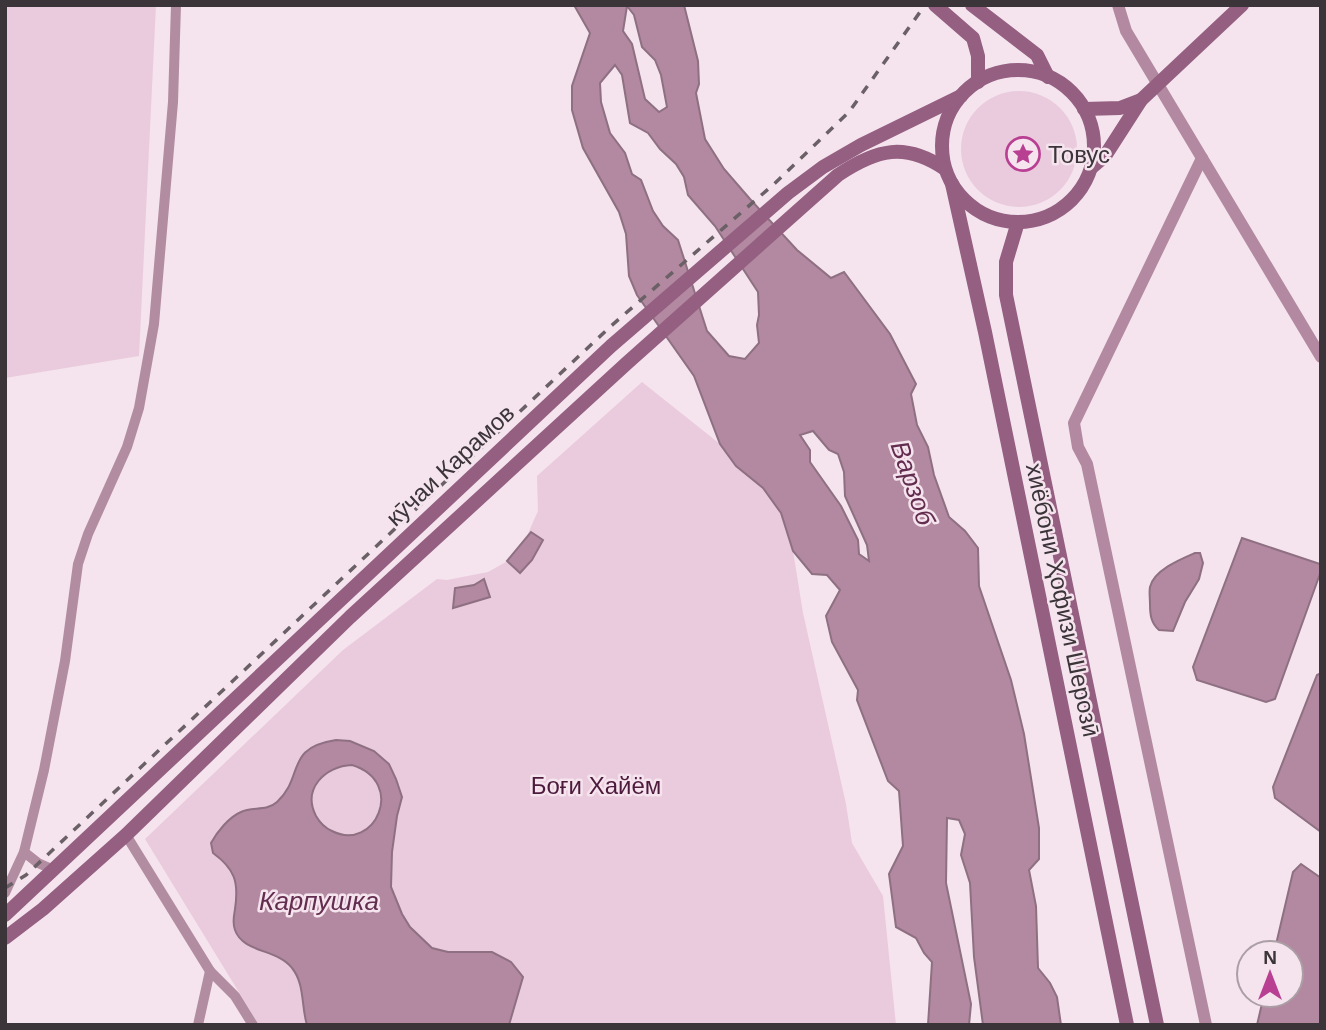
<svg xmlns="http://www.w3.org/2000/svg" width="1326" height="1030" font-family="Helvetica,sans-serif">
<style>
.green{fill:#eacbdd}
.water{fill:#b289a1;stroke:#8e7082;stroke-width:2;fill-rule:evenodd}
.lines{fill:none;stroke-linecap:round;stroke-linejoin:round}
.canal{stroke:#b289a1;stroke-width:12}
.street{stroke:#b28da2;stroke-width:10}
.secondary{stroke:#945f80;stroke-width:14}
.rail{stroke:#6a6066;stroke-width:3.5;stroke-dasharray:9 9;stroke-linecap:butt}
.labels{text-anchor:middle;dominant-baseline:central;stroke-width:5;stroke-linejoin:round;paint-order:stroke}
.poi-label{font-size:24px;fill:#3b3438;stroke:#f5e4ee;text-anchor:start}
.street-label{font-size:24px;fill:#3b3438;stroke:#f5e4ee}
.park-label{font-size:24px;fill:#4d1a3c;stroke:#f5e4ee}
.water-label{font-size:26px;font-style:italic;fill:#622d4f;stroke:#f5e4ee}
</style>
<rect width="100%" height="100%" fill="#f5e4ee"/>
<!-- green -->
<g class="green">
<path d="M 5,5 L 156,5 L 139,356 L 5,378 Z"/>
<circle cx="1019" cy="149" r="58"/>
<path d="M 642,382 L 720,444 L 736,466 L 763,488 L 781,513 L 793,551 L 803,613 L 846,804 L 852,843 L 883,896 L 896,1025 L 259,1025 L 145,839 L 343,650 L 437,579 L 447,580 L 488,572 L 515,557 L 521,549 L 538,511 L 537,476 Z"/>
</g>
<!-- water -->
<g class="water">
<path d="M 574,5 L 684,5 L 698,61 L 699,84 L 696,93 L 705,139 L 724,169 L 750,199 L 797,250 L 831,278 L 844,272 L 890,334 L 916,384 L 911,394 L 917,425 L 928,447 L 934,475 L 949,517 L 965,531 L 978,548 L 979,586 L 1011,680 L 1024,734 L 1039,828 L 1039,859 L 1029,870 L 1036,906 L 1038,968 L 1050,983 L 1057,997 L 1061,1025 L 983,1025 L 974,957 L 970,883 L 961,855 L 965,834 L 959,820 L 947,818 L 946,883 L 971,1004 L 969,1025 L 928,1025 L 932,962 L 924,953 L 916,938 L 896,927 L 889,874 L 903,846 L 899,791 L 888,781 L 857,700 L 858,690 L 832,642 L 826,616 L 840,590 L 827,575 L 812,574 L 793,551 L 781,513 L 763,488 L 736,466 L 720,444 L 694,376 L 637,295 L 629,276 L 626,234 L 619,212 L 583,148 L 572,110 L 572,86 L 590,33 ZM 627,6 L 634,15 L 642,47 L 655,60 L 661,75 L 667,107 L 659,112 L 645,99 L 632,44 L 623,31 ZM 615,65 L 622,75 L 630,123 L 648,133 L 660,149 L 676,164 L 684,177 L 688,195 L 715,226 L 758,292 L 759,315 L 757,325 L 759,343 L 745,359 L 729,356 L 707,331 L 678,240 L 663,226 L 653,211 L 641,180 L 632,174 L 625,153 L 610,133 L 601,102 L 600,83 ZM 813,431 L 829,450 L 838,454 L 844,472 L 845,496 L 867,545 L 869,561 L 859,554 L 858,540 L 841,506 L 810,462 L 810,450 L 800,435 Z"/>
<path d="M 531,532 L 543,540 L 532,560 L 520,573 L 507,561 Z"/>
<path d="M 1242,538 L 1320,564 L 1321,571 L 1275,699 L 1266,702 L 1197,680 L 1193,667 Z"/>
<path d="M 1195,553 L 1200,553 L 1203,563 L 1199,579 L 1185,602 L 1173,631 L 1159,630 C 1151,623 1150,615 1150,604 C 1150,599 1149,592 1150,587 C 1154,570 1181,559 1195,553 Z"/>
<path d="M 484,579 L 490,597 L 453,608 L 455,588 L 474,585 Z"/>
<path d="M 1321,673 L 1321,832 L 1275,798 L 1273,787 L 1317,675 Z"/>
<path d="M 336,740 L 350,741 L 374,751 L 389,764 L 396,779 L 402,797 L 397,816 L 392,852 L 391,887 L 402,914 L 410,927 L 432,948 L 448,952 L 492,952 L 511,962 L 523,977 L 509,1025 L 307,1025 C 301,1006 305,984 292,968 C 278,949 243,953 235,930 C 232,922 234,917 235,909 C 239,882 235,869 213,853 L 211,843 C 217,832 229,817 241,812 C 252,806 266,812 277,802 C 305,776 284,748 336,740 ZM 352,765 C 407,782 375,853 332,831 C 325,828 320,823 316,816 C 302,789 325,766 352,765 Z"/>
<path d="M 1301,864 L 1321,878 L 1321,1025 L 1257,1025 L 1264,995 L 1291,995 L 1291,953 L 1274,953 L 1293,872 Z"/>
</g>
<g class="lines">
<!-- canal -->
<g class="canal">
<path d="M 1118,5 L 1126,31 L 1321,357"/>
<path d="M 1202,158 L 1074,423 L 1078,447 L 1087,464 L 1206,1025"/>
</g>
<!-- street -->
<g class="street">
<path d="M 126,835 L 210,971 L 235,996 L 253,1025"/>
<path d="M 24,852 L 38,863 L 54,870"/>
<path d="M 5,893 L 24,852 L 44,770 L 65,661 L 78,564 L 88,534 L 127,447 L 139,408 L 154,324 L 173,102 L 176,5"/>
<path d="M 198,1025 L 210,971"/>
</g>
<!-- secondary -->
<g class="secondary">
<path d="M 935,5 L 973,38 L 978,56 L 978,82"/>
<path d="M 972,5 L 1037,55 L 1048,77"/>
<circle cx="1018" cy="146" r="76"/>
<path d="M 1084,109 L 1120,108 L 1141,100"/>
<path d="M 1091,168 L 1105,156 L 1141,100 L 1242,5"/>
<path d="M 952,184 L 985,332 L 1127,1025"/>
<path d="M 1018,222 L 1006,262 L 1006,295 L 1157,1025"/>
<path d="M 5,915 L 611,346 L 788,193 L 823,167 L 861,145 L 961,96"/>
<path d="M 5,938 L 43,909 L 126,835 L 350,617 L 627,363 L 838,175 C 877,149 905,142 945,169"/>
</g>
<!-- rail -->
<path class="rail" d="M 5,888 L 26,875 L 611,326 L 774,184 L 849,112 L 925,5"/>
</g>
<!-- icons -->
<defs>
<g id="sight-ring" transform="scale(1.75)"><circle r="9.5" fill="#f5e4ee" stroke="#b93f93" stroke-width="1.5"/><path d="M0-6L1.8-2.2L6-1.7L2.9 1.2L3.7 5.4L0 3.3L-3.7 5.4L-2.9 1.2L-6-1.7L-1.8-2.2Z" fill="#b93f93"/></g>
</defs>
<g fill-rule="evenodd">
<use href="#sight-ring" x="1023" y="154"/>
</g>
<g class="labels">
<!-- poi labels -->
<g class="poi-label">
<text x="1048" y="154">Товус</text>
</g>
<!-- street labels -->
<g class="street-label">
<text transform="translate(450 465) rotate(-43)">кӯчаи Карамов</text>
<text transform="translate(1063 600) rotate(78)">хиёбони Ҳофизи Шерозӣ</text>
</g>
<!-- park labels -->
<g class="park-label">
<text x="596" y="785">Боғи Хайём</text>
</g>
<!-- water labels -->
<g class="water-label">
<text transform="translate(913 483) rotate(71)">Варзоб</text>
<text x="319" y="901">Карпушка</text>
</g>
</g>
<!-- border -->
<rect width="1326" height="1030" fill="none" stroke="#3b3438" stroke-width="14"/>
<!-- north arrow -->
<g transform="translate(1270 974)"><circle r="33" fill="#f5e4ee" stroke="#ab9ea5" stroke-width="2"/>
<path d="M0-5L12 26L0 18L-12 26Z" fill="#b93f93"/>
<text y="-10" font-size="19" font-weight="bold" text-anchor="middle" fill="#3b3438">N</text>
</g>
</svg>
